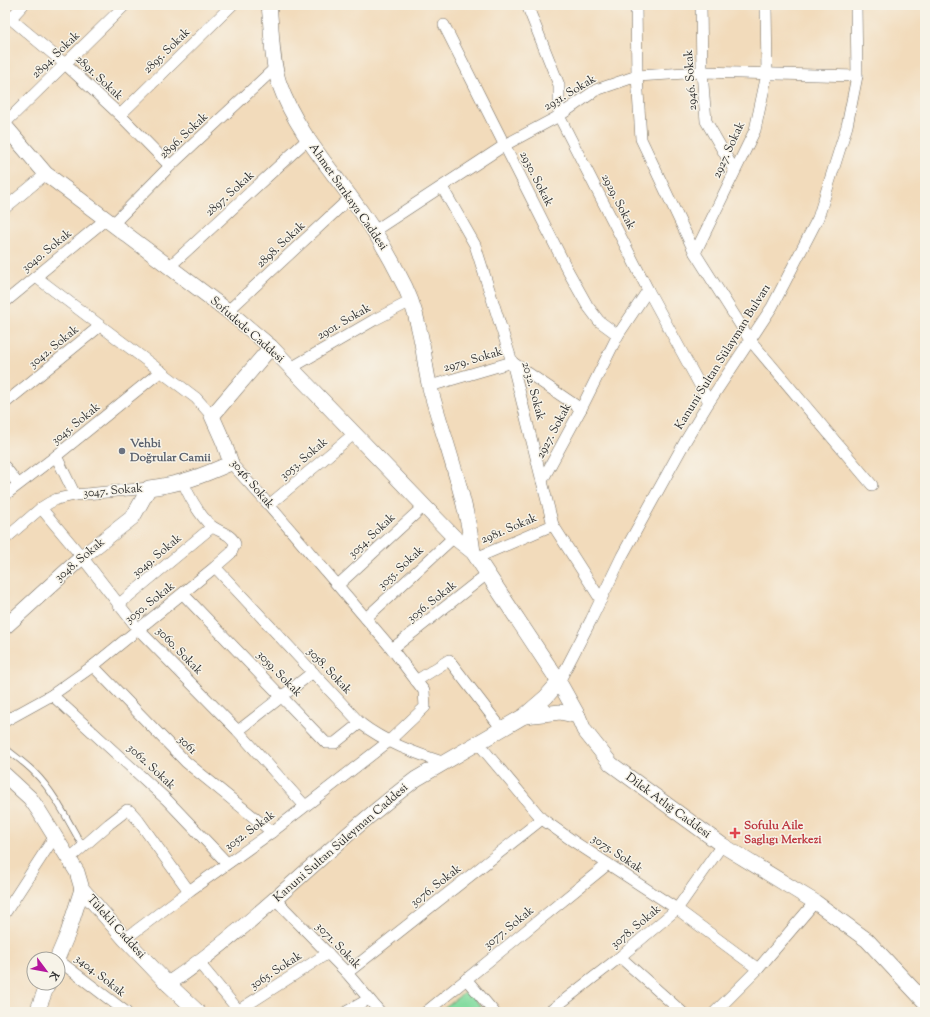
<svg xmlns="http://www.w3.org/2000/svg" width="930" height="1017" font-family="'Sorts Mill Goudy',serif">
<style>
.green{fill:#85dca0;stroke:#588466}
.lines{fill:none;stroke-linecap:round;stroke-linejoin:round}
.lane-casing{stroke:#71695d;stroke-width:7}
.street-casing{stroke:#71695d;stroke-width:12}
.secondary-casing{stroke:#71695d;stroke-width:16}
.lane{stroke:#fff;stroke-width:5.5}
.street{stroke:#fff;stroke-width:11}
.secondary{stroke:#fff;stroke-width:15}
.worship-dot{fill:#6b7280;stroke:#f7f3e8;stroke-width:1.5}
.health-dot{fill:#e0444e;stroke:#f7f3e8;stroke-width:1.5}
.labels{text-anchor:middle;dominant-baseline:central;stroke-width:3;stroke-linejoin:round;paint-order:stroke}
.street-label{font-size:12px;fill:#2b2b2b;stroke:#f7f3e8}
.worship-label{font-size:12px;font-weight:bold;fill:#5b616d;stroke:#f7f3e8;text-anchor:start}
.health-label{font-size:12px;font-weight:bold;fill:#be3a42;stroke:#f7f3e8;text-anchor:start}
</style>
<rect width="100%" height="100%" fill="#f7f3e8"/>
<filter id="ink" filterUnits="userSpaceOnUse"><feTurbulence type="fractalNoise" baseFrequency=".025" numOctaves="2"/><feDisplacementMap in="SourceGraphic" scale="8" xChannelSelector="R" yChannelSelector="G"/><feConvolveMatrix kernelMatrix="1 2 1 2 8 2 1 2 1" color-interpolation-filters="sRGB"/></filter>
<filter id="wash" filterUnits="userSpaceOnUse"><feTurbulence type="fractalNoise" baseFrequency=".012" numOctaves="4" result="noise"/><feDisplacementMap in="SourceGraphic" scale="16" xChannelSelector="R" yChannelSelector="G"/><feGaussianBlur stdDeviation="0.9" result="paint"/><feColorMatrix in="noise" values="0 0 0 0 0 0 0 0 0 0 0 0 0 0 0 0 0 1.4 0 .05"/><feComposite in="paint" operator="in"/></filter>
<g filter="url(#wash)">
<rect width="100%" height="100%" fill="#f2dbbb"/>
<!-- green -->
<path class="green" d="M 468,990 L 485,1012 L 438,1012 Z"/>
</g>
<g filter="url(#ink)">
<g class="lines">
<!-- lane casing -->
<g class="lane-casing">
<path id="lane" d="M 5,748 C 15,756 25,763 34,772 C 55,793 68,821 83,847"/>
</g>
<!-- street casing -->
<g class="street-casing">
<g id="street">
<path d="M 527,5 L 559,85 L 559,116 L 648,290 L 709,402"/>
<path d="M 636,5 L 637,76 L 641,139 L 695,253 L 750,340 L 872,485"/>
<path d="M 701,5 L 702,72 L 706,121 L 734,170"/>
<path d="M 5,14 L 65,64 L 120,115 L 170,166"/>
<path d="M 11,18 L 23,5"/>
<path d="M 444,25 L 568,271 L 587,305 L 599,321 L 618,335"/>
<path d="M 120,115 L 232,5"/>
<path d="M 5,123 L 125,5"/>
<path d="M 442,187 L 475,245 L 512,362 L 553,525 L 601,600"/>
<path d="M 5,208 L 46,174"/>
<path d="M 112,225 L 170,166 L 275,68"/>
<path d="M 374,231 L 505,145 L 559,116 L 596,90 L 637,76 L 702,72 L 857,76"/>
<path d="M 695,253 L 755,130 L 767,74 L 766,5"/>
<path d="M 169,267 L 307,140"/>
<path d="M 36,277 L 196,398 L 212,416"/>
<path d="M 5,302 L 105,220"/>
<path d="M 228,311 L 351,197"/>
<path d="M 291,368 L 374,320 L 411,301"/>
<path d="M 430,386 L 512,362 L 581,409"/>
<path d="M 5,403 L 100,326"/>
<path d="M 56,456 L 75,495"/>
<path d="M 5,467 L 18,484"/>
<path d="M 542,481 L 581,409 L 618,335 L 648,290"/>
<path d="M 5,495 L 56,456 L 161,371"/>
<path d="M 269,505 L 355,433"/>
<path d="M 41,508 L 82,557 L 138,629 L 238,731 L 305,806"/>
<path d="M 5,539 L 41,508 L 49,503 L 57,499 L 75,495 L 149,488"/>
<path d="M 476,558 L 553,525"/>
<path d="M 215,567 L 360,723 C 386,743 415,753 445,763"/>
<path d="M 338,585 L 424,506"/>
<path d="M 183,594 L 326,743 L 335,743 L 360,723"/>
<path d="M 118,605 L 212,527"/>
<path d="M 366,618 L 454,537"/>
<path d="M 392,649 L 487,574"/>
<path d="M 93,666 L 186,762 L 272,832"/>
<path d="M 416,681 L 449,660 L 502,729"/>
<path d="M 559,682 L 591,620 L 622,556 L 686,440 L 709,402 L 772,307 L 818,218 L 847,126 L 857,76 L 856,5"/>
<path d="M 52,695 L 167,800 L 227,863"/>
<path d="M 5,721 L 52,695 L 93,666 L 215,567 L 231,553 L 235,544 C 231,532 216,532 208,523 C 198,512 189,496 183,482"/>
<path d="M 238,731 L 313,672"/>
<path d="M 478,743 L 542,819 L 573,841 L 677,909 L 758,969"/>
<path d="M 69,859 L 109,824 L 127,810 L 130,811 L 138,820 L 189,891"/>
<path d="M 275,899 L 347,973 L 380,1012"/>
<path d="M 5,913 L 55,836"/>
<path d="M 125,939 L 189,891 L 272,832 L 388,742 L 425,707 L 424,691 L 392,649 L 269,505 L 231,463"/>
<path d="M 620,957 L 682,1012"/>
<path d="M 58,960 L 126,1012"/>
<path d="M 199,963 L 240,1012"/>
<path d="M 347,973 L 542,819"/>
<path d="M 466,979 L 494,1012"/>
<path d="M 239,1010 L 328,953"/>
<path d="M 346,1012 L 369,999"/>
<path d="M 426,1012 L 608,864"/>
<path d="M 549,1012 L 620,957 L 677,909 L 722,845"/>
<path d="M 715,1012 L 758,969 L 815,902"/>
</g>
</g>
<!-- secondary casing -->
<g class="secondary-casing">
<g id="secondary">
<path d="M 269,5 C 272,30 271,59 279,83 C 294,126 323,160 349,195 C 368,220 385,247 399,275 C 408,291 415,310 419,329 C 424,348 425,369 430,388 C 445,442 466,497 473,552"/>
<path d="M 5,126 L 46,174 L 228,311 L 271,347 L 454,537 L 473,552 L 559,682 L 578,716 L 584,730 L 611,764 L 722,845 L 815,902 L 867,940 L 925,1002"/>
<path d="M 5,627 L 82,557 L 133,517 L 149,488 C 181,484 202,476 231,463 L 224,443 L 212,416 L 271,347"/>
<path d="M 525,716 L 560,712 L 578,716"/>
<path d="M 5,775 L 30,798 L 39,811 L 77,872 L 82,889 L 125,939 L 168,984 L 198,1012"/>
<path d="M 57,959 L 68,933 L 82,889"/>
<path d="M 168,984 C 257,924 330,843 416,779 L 524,716 L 546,697 L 559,682"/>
<path d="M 37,1012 L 48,983"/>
</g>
</g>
<!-- lane -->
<use href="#lane" class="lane"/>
<!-- street -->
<use href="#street" class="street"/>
<!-- secondary -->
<use href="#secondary" class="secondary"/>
</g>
</g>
<!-- markers -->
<circle class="worship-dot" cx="122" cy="451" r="4"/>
<path class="health-dot" d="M733 827h4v4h4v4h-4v4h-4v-4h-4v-4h4z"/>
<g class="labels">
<!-- street labels -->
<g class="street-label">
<text transform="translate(167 51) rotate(-44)">2895. Sokak</text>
<text transform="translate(56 55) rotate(-44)">2894. Sokak</text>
<text transform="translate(99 78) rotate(43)">2891. Sokak</text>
<text transform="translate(691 80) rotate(-94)">2946. Sokak</text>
<text transform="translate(570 93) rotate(-31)">2931. Sokak</text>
<text transform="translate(184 136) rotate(-43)">2896. Sokak</text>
<text transform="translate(729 150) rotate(-65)">2927. Sokak</text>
<text transform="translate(536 179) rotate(63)">2930. Sokak</text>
<text transform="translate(230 194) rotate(-42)">2897. Sokak</text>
<text transform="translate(348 197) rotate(55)">Ahmet Sarıkaya Caddesi</text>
<text transform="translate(618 202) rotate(63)">2929. Sokak</text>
<text transform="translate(281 245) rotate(-43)">2898. Sokak</text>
<text transform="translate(47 251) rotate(-39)">3040. Sokak</text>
<text transform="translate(344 322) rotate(-30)">2901. Sokak</text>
<text transform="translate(247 330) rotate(41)">Sofudede Caddesi</text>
<text transform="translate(54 347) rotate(-39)">3042. Sokak</text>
<text transform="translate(723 357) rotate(-58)">Kanuni Sultan Sülayman Bulvarı</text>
<text transform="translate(473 360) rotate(-16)">2979. Sokak</text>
<text transform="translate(533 391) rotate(75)">2032. Sokak</text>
<text transform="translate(76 424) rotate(-39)">3045. Sokak</text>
<text transform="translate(554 431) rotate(-62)">2927. Sokak</text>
<text transform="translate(304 459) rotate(-40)">3053. Sokak</text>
<text transform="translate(252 484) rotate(50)">3046. Sokak</text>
<text transform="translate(113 491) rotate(-5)">3047. Sokak</text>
<text transform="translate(509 529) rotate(-23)">2981. Sokak</text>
<text transform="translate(372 536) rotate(-43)">3054. Sokak</text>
<text transform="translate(157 556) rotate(-40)">3049. Sokak</text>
<text transform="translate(80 560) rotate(-40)">3048. Sokak</text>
<text transform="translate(401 568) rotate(-43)">3055. Sokak</text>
<text transform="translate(432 602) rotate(-38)">3056. Sokak</text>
<text transform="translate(150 603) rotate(-38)">3050. Sokak</text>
<text transform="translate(179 651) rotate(46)">3060. Sokak</text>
<text transform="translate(329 671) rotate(47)">3058. Sokak</text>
<text transform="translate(279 674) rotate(46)">3059. Sokak</text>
<text transform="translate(187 745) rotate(45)">3061</text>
<text transform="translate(151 767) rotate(43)">3062. Sokak</text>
<text transform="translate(668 806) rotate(36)">Dilek Atlığ Caddesi</text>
<text transform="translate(250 831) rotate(-36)">3052. Sokak</text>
<text transform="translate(341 843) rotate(-41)">Kanuni Sultan Süleyman Caddesi</text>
<text transform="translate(617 854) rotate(34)">3075. Sokak</text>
<text transform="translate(436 886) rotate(-38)">3076. Sokak</text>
<text transform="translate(116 927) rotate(48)">Tülekli Caddesi</text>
<text transform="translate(636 927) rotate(-40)">3078. Sokak</text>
<text transform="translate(509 928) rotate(-39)">3077. Sokak</text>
<text transform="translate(338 946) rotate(46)">3071. Sokak</text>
<text transform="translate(276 971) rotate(-33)">3065. Sokak</text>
<text transform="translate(100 976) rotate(38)">3404. Sokak</text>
</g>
<!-- worship labels -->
<g class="worship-label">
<text x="130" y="444">Vehbi<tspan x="130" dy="14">Doğrular Camii</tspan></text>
</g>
<!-- health labels -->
<g class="health-label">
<text x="744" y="826">Sofulu Aile<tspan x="744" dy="14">Saglıgı Merkezi</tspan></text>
</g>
</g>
<!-- margin -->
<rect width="930" height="1017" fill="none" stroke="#f7f3e8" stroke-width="20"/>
<!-- north arrow -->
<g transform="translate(46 971) rotate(122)"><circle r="19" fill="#f7f3e8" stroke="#a5a39c"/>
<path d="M0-3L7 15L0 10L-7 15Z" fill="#b5179e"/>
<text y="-6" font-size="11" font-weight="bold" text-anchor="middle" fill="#2b2b2b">K</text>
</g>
</svg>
